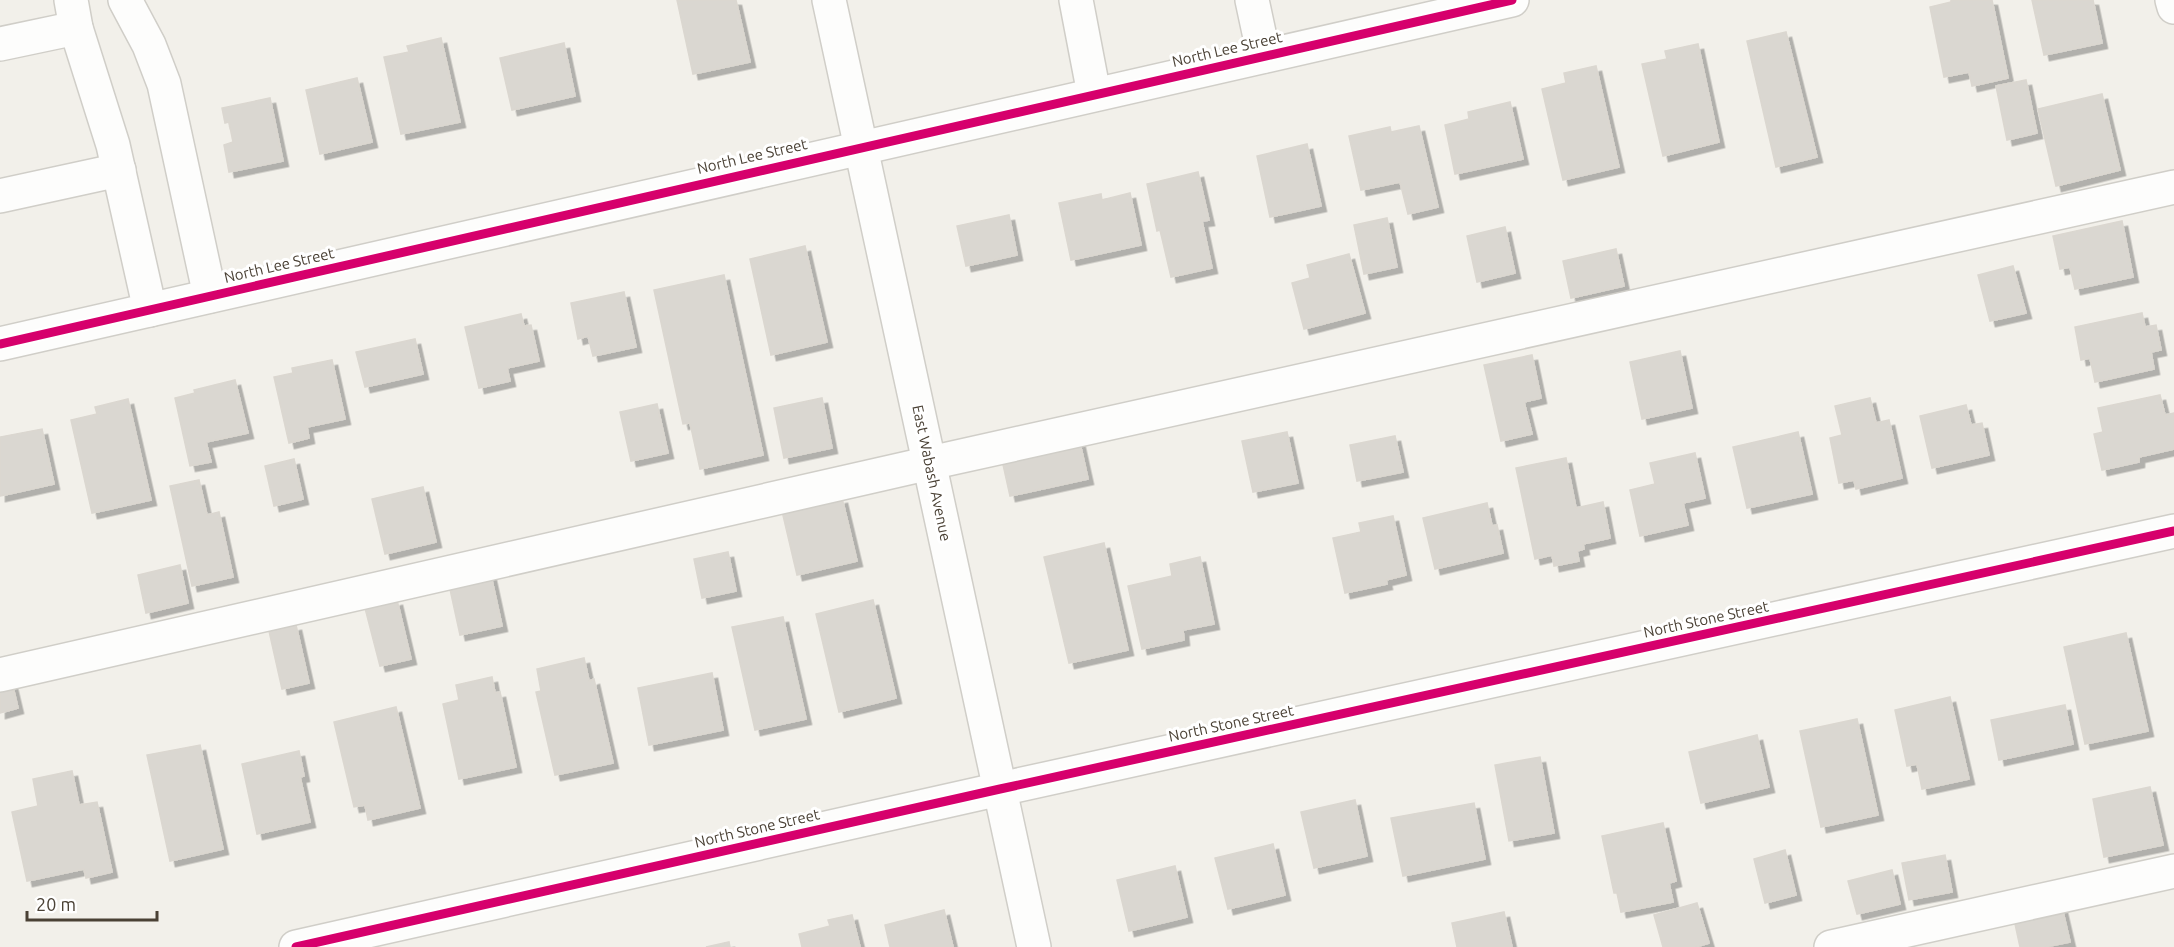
<svg xmlns="http://www.w3.org/2000/svg" width="2174" height="947" font-family="Ubuntu,sans-serif">
<style>
.building{fill:#dad7d1;stroke:#dbd7d0;stroke-width:1.5;filter:url(#shadow)}
.lines{fill:none;stroke-linecap:round;stroke-linejoin:round}
.minor-casing{stroke:#d0cec8;stroke-width:36}
.minor{stroke:#fdfdfc;stroke-width:33}
.cycleway-casing{stroke:#fff;stroke-width:13}
.cycleway{stroke:#d6006c;stroke-width:9}
.labels{text-anchor:middle;dominant-baseline:central;stroke-width:6;stroke-linejoin:round;paint-order:stroke}
.street-label{font-size:15px;fill:#4a4135;stroke:#fff}
</style>
<defs>
<filter id="shadow"><feDropShadow dx="5.5" dy="5.5" stdDeviation="0" flood-color="#0004"/></filter>
</defs>
<rect width="100%" height="100%" fill="#f2f0ea"/>
<!-- building -->
<g class="building">
<path d="M 677,0 L 736,0 L 750,62 L 693,74 Z"/>
<path d="M 1951,0 L 1992,0 L 2008,78 L 1972,86 L 1969,72 L 1944,77 L 1930,7 L 1951,2 Z"/>
<path d="M 2032,0 L 2093,0 L 2102,43 L 2044,55 Z"/>
<path d="M 1786,32 L 1817,157 L 1776,167 L 1747,41 Z"/>
<path d="M 441,38 L 460,122 L 401,134 L 384,57 L 409,52 L 407,46 Z"/>
<path d="M 564,43 L 575,96 L 512,110 L 500,58 Z"/>
<path d="M 1698,44 L 1719,142 L 1663,156 L 1642,64 L 1667,59 L 1665,51 Z"/>
<path d="M 1596,66 L 1619,167 L 1563,180 L 1542,89 L 1566,83 L 1564,73 Z"/>
<path d="M 357,78 L 372,142 L 320,154 L 306,90 Z"/>
<path d="M 2026,80 L 2037,133 L 2007,140 L 1996,86 Z"/>
<path d="M 2102,94 L 2120,170 L 2056,186 L 2038,109 Z"/>
<path d="M 270,98 L 283,161 L 229,172 L 224,145 L 233,142 L 229,122 L 225,123 L 222,108 Z"/>
<path d="M 1510,102 L 1523,159 L 1455,174 L 1445,125 L 1469,119 L 1468,112 Z"/>
<path d="M 1419,126 L 1438,207 L 1408,214 L 1400,182 L 1361,190 L 1349,136 L 1390,127 L 1391,132 Z"/>
<path d="M 1307,144 L 1321,206 L 1270,217 L 1257,156 Z"/>
<path d="M 1198,172 L 1209,220 L 1202,221 L 1212,268 L 1171,277 L 1160,230 L 1157,231 L 1147,184 Z"/>
<path d="M 1130,193 L 1141,245 L 1071,260 L 1059,203 L 1101,194 L 1102,200 Z"/>
<path d="M 1009,215 L 1017,255 L 966,266 L 957,226 Z"/>
<path d="M 1387,218 L 1397,267 L 1364,274 L 1354,225 Z"/>
<path d="M 2122,221 L 2133,277 L 2075,289 L 2070,267 L 2060,269 L 2053,236 Z"/>
<path d="M 1505,227 L 1515,273 L 1477,282 L 1467,236 Z"/>
<path d="M 805,246 L 827,342 L 771,355 L 750,259 Z"/>
<path d="M 1616,249 L 1624,286 L 1571,298 L 1563,261 Z"/>
<path d="M 1349,254 L 1365,313 L 1304,329 L 1292,283 L 1310,278 L 1307,265 Z"/>
<path d="M 2013,266 L 2026,313 L 1990,321 L 1978,275 Z"/>
<path d="M 724,275 L 763,455 L 700,469 L 690,423 L 683,424 L 654,290 Z"/>
<path d="M 624,292 L 636,347 L 593,356 L 588,336 L 578,339 L 571,303 Z"/>
<path d="M 2142,313 L 2145,327 L 2156,325 L 2161,350 L 2151,352 L 2154,369 L 2095,382 L 2090,358 L 2081,360 L 2075,327 Z"/>
<path d="M 521,314 L 524,326 L 531,325 L 539,361 L 507,368 L 510,381 L 479,388 L 465,327 Z"/>
<path d="M 415,339 L 423,374 L 365,387 L 356,352 Z"/>
<path d="M 1680,351 L 1692,408 L 1642,419 L 1630,362 Z"/>
<path d="M 1532,355 L 1541,398 L 1524,402 L 1532,434 L 1501,441 L 1484,365 Z"/>
<path d="M 332,360 L 345,419 L 307,427 L 309,438 L 289,443 L 274,377 L 293,373 L 292,368 Z"/>
<path d="M 235,380 L 248,433 L 206,442 L 211,462 L 190,466 L 175,398 L 195,393 L 194,390 Z"/>
<path d="M 2160,395 L 2165,415 L 2174,413 L 2174,449 L 2139,457 L 2139,462 L 2102,470 L 2094,434 L 2103,432 L 2098,408 Z"/>
<path d="M 822,398 L 832,448 L 784,458 L 774,408 Z"/>
<path d="M 1870,398 L 1876,423 L 1889,420 L 1902,478 L 1856,489 L 1854,480 L 1839,483 L 1830,438 L 1842,435 L 1835,406 Z"/>
<path d="M 128,399 L 151,500 L 92,513 L 71,420 L 97,414 L 95,407 Z"/>
<path d="M 657,404 L 668,453 L 631,461 L 620,412 Z"/>
<path d="M 1966,405 L 1971,425 L 1982,423 L 1989,455 L 1932,468 L 1920,416 Z"/>
<path d="M 42,429 L 54,484 L 0,496 L 0,437 Z"/>
<path d="M 1287,432 L 1298,483 L 1253,492 L 1242,441 Z"/>
<path d="M 1798,432 L 1812,494 L 1747,508 L 1733,447 Z"/>
<path d="M 1078,434 L 1088,479 L 1010,496 L 1000,451 Z"/>
<path d="M 1395,436 L 1403,472 L 1357,481 L 1350,445 Z"/>
<path d="M 1695,453 L 1705,498 L 1683,503 L 1688,525 L 1640,536 L 1630,490 L 1655,484 L 1650,463 Z"/>
<path d="M 1566,458 L 1576,508 L 1603,502 L 1610,538 L 1583,544 L 1584,549 L 1577,551 L 1579,561 L 1554,566 L 1552,555 L 1535,559 L 1516,468 Z"/>
<path d="M 294,459 L 303,499 L 274,506 L 265,466 Z"/>
<path d="M 199,480 L 207,515 L 219,512 L 233,577 L 192,586 L 170,486 Z"/>
<path d="M 423,487 L 436,542 L 385,554 L 372,499 Z"/>
<path d="M 842,498 L 857,561 L 797,575 L 782,511 Z"/>
<path d="M 1487,503 L 1492,526 L 1497,525 L 1503,553 L 1435,569 L 1423,518 Z"/>
<path d="M 1393,516 L 1406,575 L 1386,580 L 1387,584 L 1345,593 L 1333,538 L 1361,532 L 1359,523 Z"/>
<path d="M 1104,543 L 1128,650 L 1069,663 L 1044,557 Z"/>
<path d="M 728,552 L 736,591 L 702,598 L 694,559 Z"/>
<path d="M 1200,557 L 1214,624 L 1183,630 L 1184,640 L 1142,649 L 1128,586 L 1172,576 L 1170,564 Z"/>
<path d="M 180,565 L 188,603 L 146,613 L 138,575 Z"/>
<path d="M 490,571 L 502,626 L 460,635 L 448,580 Z"/>
<path d="M 397,600 L 411,659 L 380,666 L 365,608 Z"/>
<path d="M 873,600 L 896,698 L 839,712 L 816,614 Z"/>
<path d="M 783,617 L 806,719 L 755,730 L 732,627 Z"/>
<path d="M 296,625 L 309,683 L 282,689 L 269,631 Z"/>
<path d="M 2126,633 L 2148,731 L 2085,744 L 2064,647 Z"/>
<path d="M 584,658 L 589,681 L 594,679 L 613,763 L 555,775 L 536,692 L 541,691 L 537,669 Z"/>
<path d="M 712,673 L 723,730 L 649,745 L 638,688 Z"/>
<path d="M 492,677 L 495,693 L 500,692 L 516,767 L 459,779 L 443,704 L 459,700 L 456,685 Z"/>
<path d="M 12,683 L 18,708 L 0,713 L 0,686 Z"/>
<path d="M 1950,697 L 1969,779 L 1922,789 L 1917,764 L 1907,766 L 1895,710 Z"/>
<path d="M 2065,705 L 2073,744 L 1999,760 L 1991,720 Z"/>
<path d="M 396,707 L 420,808 L 368,820 L 365,805 L 354,807 L 334,722 Z"/>
<path d="M 1857,719 L 1878,815 L 1821,827 L 1800,731 Z"/>
<path d="M 1757,735 L 1769,787 L 1701,803 L 1689,752 Z"/>
<path d="M 200,745 L 223,849 L 170,861 L 147,755 Z"/>
<path d="M 299,751 L 304,776 L 300,777 L 310,822 L 257,834 L 242,764 Z"/>
<path d="M 1540,757 L 1554,833 L 1509,841 L 1495,765 Z"/>
<path d="M 72,771 L 79,805 L 97,802 L 112,872 L 86,878 L 84,869 L 27,881 L 12,812 L 38,806 L 33,779 Z"/>
<path d="M 2150,787 L 2163,845 L 2104,857 L 2093,799 Z"/>
<path d="M 1355,800 L 1367,856 L 1314,868 L 1301,812 Z"/>
<path d="M 1474,803 L 1485,859 L 1403,876 L 1391,818 Z"/>
<path d="M 1663,823 L 1676,881 L 1669,883 L 1673,902 L 1621,912 L 1617,893 L 1614,893 L 1602,836 Z"/>
<path d="M 1273,844 L 1285,895 L 1228,909 L 1215,858 Z"/>
<path d="M 1785,850 L 1796,895 L 1765,903 L 1754,859 Z"/>
<path d="M 1945,855 L 1952,892 L 1909,900 L 1902,863 Z"/>
<path d="M 1175,866 L 1187,917 L 1129,931 L 1117,880 Z"/>
<path d="M 1892,870 L 1900,904 L 1857,914 L 1848,881 Z"/>
<path d="M 2060,899 L 2070,942 L 2045,947 L 2020,947 L 2012,910 Z"/>
<path d="M 1697,903 L 1709,943 L 1696,947 L 1663,947 L 1654,915 Z"/>
<path d="M 944,910 L 953,947 L 890,947 L 885,925 Z"/>
<path d="M 1504,912 L 1512,947 L 1457,947 L 1452,923 Z"/>
<path d="M 852,915 L 860,947 L 802,947 L 799,934 L 830,926 L 828,920 Z"/>
<path d="M 729,942 L 730,947 L 706,947 Z"/>
</g>
<g class="lines">
<!-- minor casing -->
<g class="minor-casing">
<g id="minor">
<path d="M 71,0 L 76,28 L 113,145 L 150,310"/>
<path d="M 125,0 L 149,45 L 164,84 L 210,296"/>
<path d="M 829,0 L 1034,947"/>
<path d="M 1076,0 L 1094,94"/>
<path d="M 1252,0 L 1264,56"/>
<path d="M 2172,0 L 2174,7"/>
<path d="M 0,44 L 76,28"/>
<path d="M 0,196 L 119,170"/>
<path d="M 0,344 L 1512,0"/>
<path d="M 0,675 L 930,463 L 2174,187"/>
<path d="M 296,947 L 1000,789 L 2174,531"/>
<path d="M 1831,947 L 2174,871"/>
</g>
</g>
<!-- minor -->
<use href="#minor" class="minor"/>
<!-- cycleway casing -->
<g class="cycleway-casing">
<g id="cycleway">
<path d="M 0,344 L 1512,0"/>
<path d="M 296,947 L 1000,789 L 2174,531"/>
</g>
</g>
<!-- cycleway -->
<use href="#cycleway" class="cycleway"/>
</g>
<g class="labels">
<!-- street labels -->
<g class="street-label">
<text transform="translate(1227 49) rotate(-13)">North Lee Street</text>
<text transform="translate(752 156) rotate(-13)">North Lee Street</text>
<text transform="translate(279 265) rotate(-13)">North Lee Street</text>
<text transform="translate(932 473) rotate(78)">East Wabash Avenue</text>
<text transform="translate(1706 619) rotate(-12)">North Stone Street</text>
<text transform="translate(1231 723) rotate(-12)">North Stone Street</text>
<text transform="translate(757 828) rotate(-13)">North Stone Street</text>
</g>
</g>
<!-- scale -->
<path d="M27 911v9h130v-9" fill="none" stroke="#4a4135" stroke-width="3"/>
<text x="36" y="911" font-size="18" fill="#4a4135" stroke="#ffffff" stroke-width="4.5" paint-order="stroke">20 m</text>
</svg>
